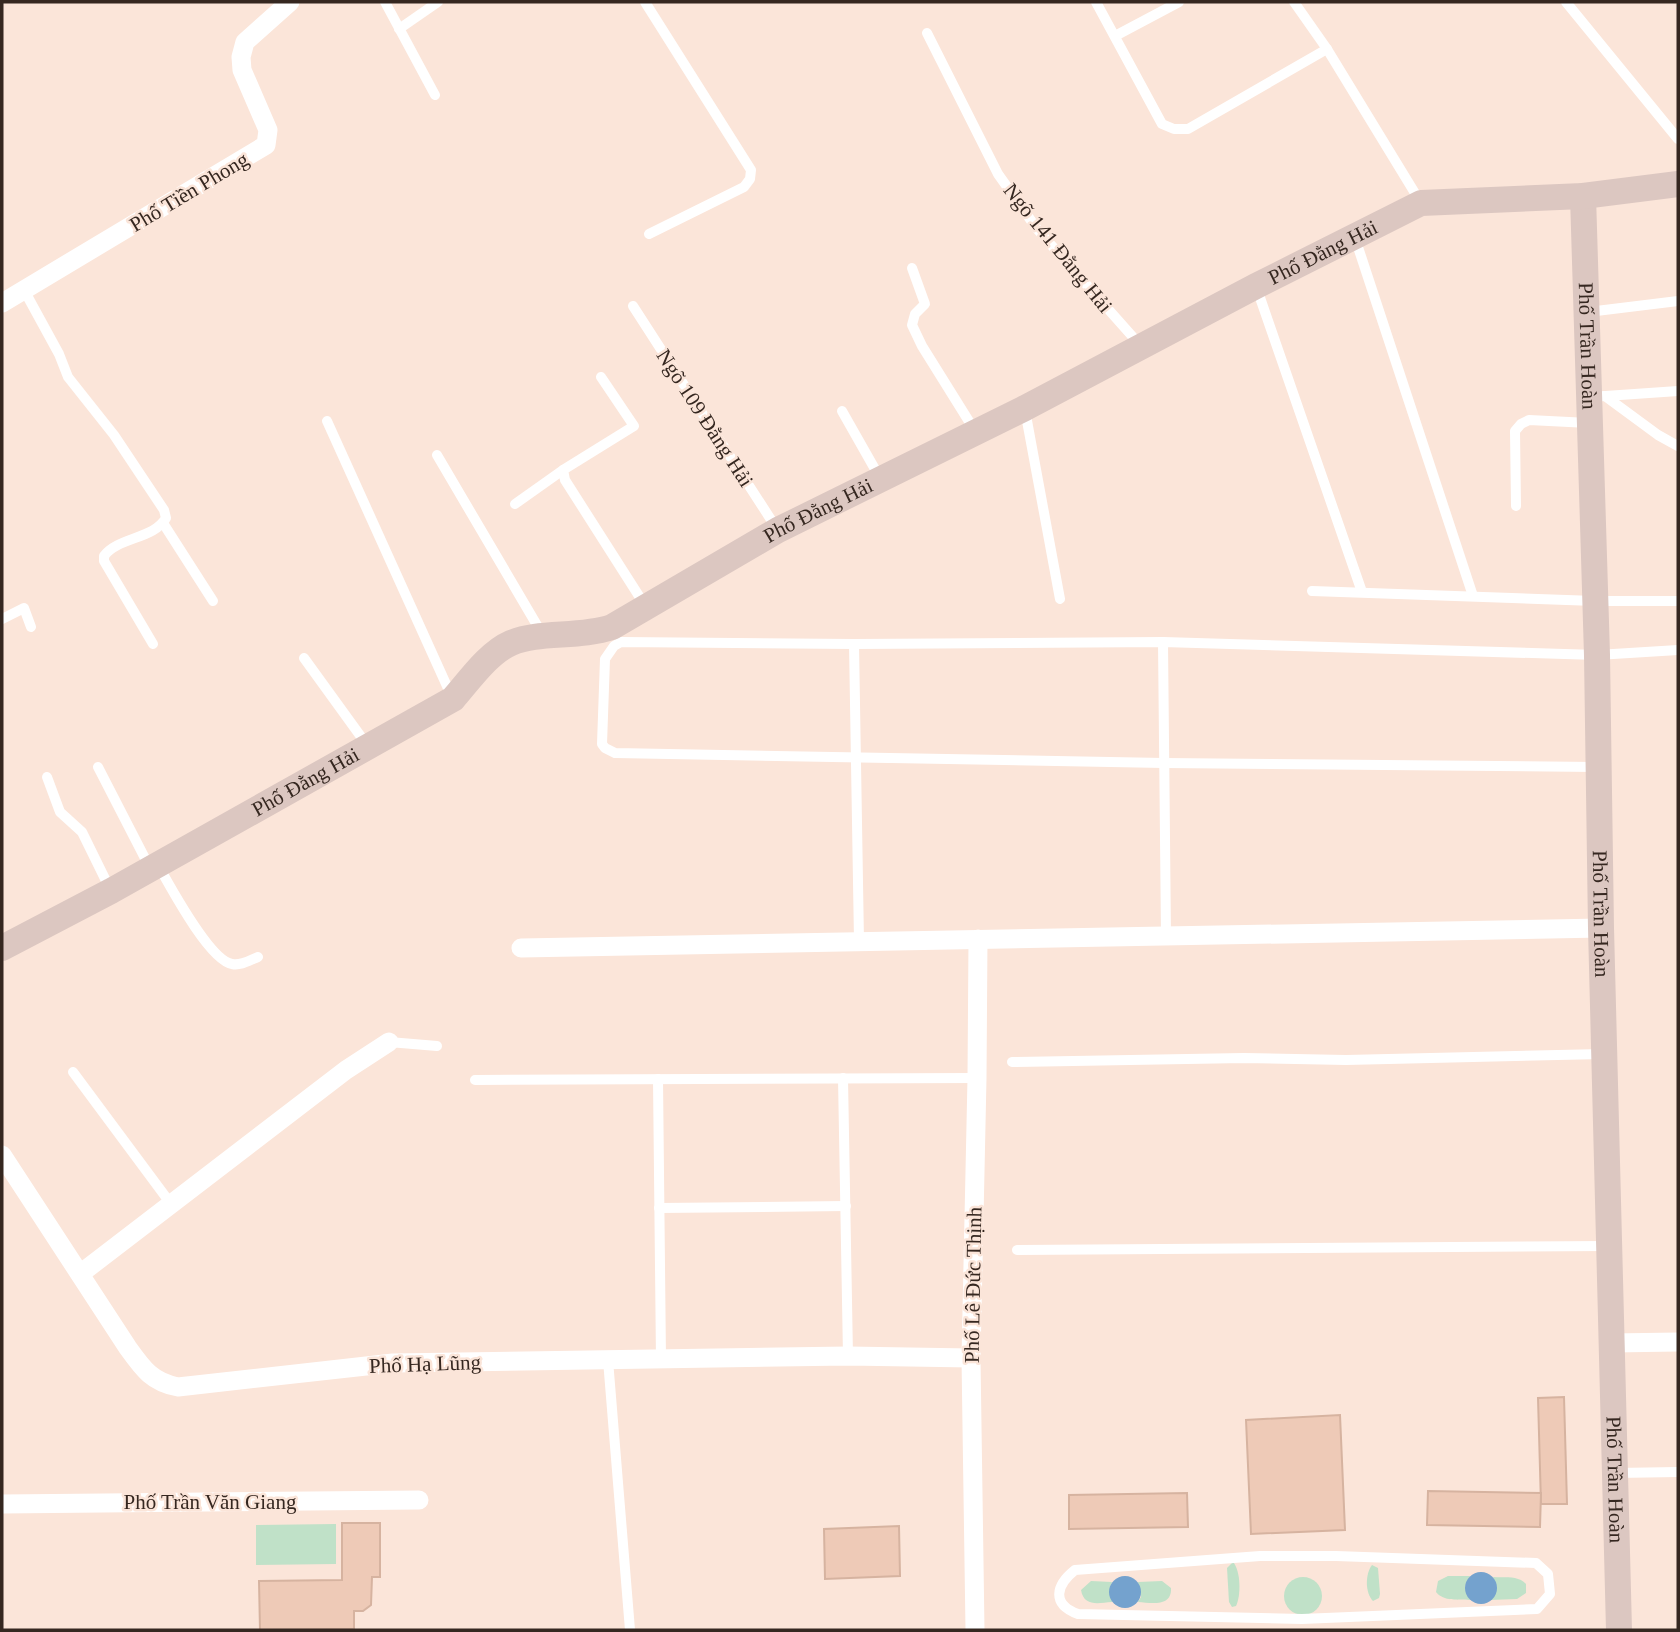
<svg xmlns="http://www.w3.org/2000/svg" width="1680" height="1632" font-family="Georgia,serif">
<style>
.green{fill:#c0e1c8}
.water{fill:#74a2ce}
.building{fill:#eecab7;stroke:#d6b3a0;stroke-width:2}
.lines{fill:none;stroke-linecap:round;stroke-linejoin:round}
.lane{stroke:#fff;stroke-width:10}
.street{stroke:#fff;stroke-width:19}
.secondary{stroke:#dcc7c1;stroke-width:26}
.labels{text-anchor:middle;dominant-baseline:central;stroke-width:5;stroke-linejoin:round;paint-order:stroke}
.street-label{font-size:21px;fill:#352720;stroke:#fbe5d9}
</style>
<rect width="100%" height="100%" fill="#fbe5d9"/>
<!-- green -->
<g class="green">
<path d="M 336,1524 L 336,1564 L 256,1565 L 256,1525 Z"/>
<path d="M 1233,1562 C 1241,1571 1241,1596 1236,1606 L 1232,1607 L 1229,1602 L 1227,1568 Z"/>
<path d="M 1372,1565 L 1378,1568 L 1380,1594 L 1379,1598 L 1373,1601 C 1365,1593 1365,1574 1372,1565 Z"/>
<path d="M 1448,1576 L 1470,1576 L 1465,1586 L 1470,1600 C 1458,1599 1444,1602 1436,1592 L 1438,1581 Z"/>
<circle cx="1303" cy="1596" r="19"/>
<path d="M 1493,1577 C 1504,1578 1518,1575 1526,1584 L 1526,1593 L 1517,1599 L 1490,1600 L 1497,1587 Z"/>
<path d="M 1091,1581 L 1112,1582 L 1110,1587 L 1112,1602 C 1098,1603 1084,1607 1081,1590 Z"/>
<path d="M 1162,1581 L 1171,1588 C 1172,1607 1152,1603 1138,1602 L 1141,1597 L 1138,1582 Z"/>
</g>
<!-- water -->
<g class="water">
<circle cx="1481" cy="1588" r="16"/>
<circle cx="1125" cy="1592" r="16"/>
</g>
<!-- building -->
<g class="building">
<path d="M 1564,1397 L 1567,1504 L 1541,1504 L 1538,1398 Z"/>
<path d="M 1340,1415 L 1345,1530 L 1251,1534 L 1246,1420 Z"/>
<path d="M 1428,1491 L 1541,1493 L 1540,1527 L 1427,1525 Z"/>
<path d="M 1187,1493 L 1188,1527 L 1069,1529 L 1069,1495 Z"/>
<path d="M 342,1523 L 380,1523 L 380,1577 L 372,1577 L 371,1605 L 363,1611 L 354,1611 L 354,1629 L 260,1630 L 259,1581 L 342,1580 Z"/>
<path d="M 899,1526 L 900,1576 L 825,1579 L 824,1529 Z"/>
</g>
<g class="lines">
<!-- lane -->
<g class="lane">
<path d="M 385,2 L 435,95"/>
<path d="M 645,2 L 751,170 L 750,179 L 744,187 L 649,234"/>
<path d="M 1096,2 L 1162,124 L 1174,129 L 1188,129 L 1327,49"/>
<path d="M 1294,2 L 1327,49 L 1421,203"/>
<path d="M 1566,2 L 1678,139"/>
<path d="M 399,29 L 438,2"/>
<path d="M 927,33 L 998,174 L 1037,229 L 1140,345"/>
<path d="M 1115,36 L 1179,2"/>
<path d="M 1355,238 L 1473,596"/>
<path d="M 912,268 L 925,304 L 915,314 L 912,325 L 922,346 L 975,431"/>
<path d="M 1256,286 L 1362,592"/>
<path d="M 24,290 L 59,354 L 68,377 L 114,435 L 164,510 L 166,518 C 154,539 118,537 104,556 L 104,561 L 153,644"/>
<path d="M 633,306 L 777,529"/>
<path d="M 1588,312 L 1678,301"/>
<path d="M 601,377 L 634,426 L 563,470 L 565,480 L 646,607"/>
<path d="M 1605,396 L 1658,435 L 1678,446"/>
<path d="M 1591,397 L 1678,391"/>
<path d="M 1025,410 L 1060,599"/>
<path d="M 842,411 L 880,478"/>
<path d="M 327,421 L 451,695"/>
<path d="M 437,455 L 541,632"/>
<path d="M 515,504 L 563,470"/>
<path d="M 1516,506 L 1515,431 L 1521,424 L 1529,420 L 1589,423"/>
<path d="M 163,523 L 213,601"/>
<path d="M 1312,591 L 1595,601 L 1678,601"/>
<path d="M 2,619 L 24,608 L 31,627"/>
<path d="M 1163,642 L 1166,936"/>
<path d="M 854,644 L 859,941"/>
<path d="M 304,658 L 367,745"/>
<path d="M 98,767 L 150,868"/>
<path d="M 1596,767 L 1164,763 L 615,753 L 605,748 L 602,744 L 605,659 L 614,646 L 621,642 L 854,644 L 1163,642 L 1597,655 L 1678,650"/>
<path d="M 47,777 L 60,812 L 82,832 L 111,891"/>
<path d="M 158,865 C 170,886 209,960 232,964 C 241,966 250,960 258,957"/>
<path d="M 389,1042 L 437,1046"/>
<path d="M 1012,1062 L 1244,1058 L 1346,1060 L 1603,1054"/>
<path d="M 73,1072 L 171,1204"/>
<path d="M 843,1078 L 848,1356"/>
<path d="M 658,1079 L 661,1360"/>
<path d="M 475,1080 L 977,1078"/>
<path d="M 659,1208 L 846,1206"/>
<path d="M 1017,1250 L 1607,1246"/>
<path d="M 608,1360 L 630,1630"/>
<path d="M 1616,1473 L 1678,1472"/>
<path d="M 1260,1556 L 1336,1556 L 1536,1563 L 1548,1574 L 1550,1594 L 1537,1609 L 1302,1619 L 1078,1614 C 1051,1604 1056,1585 1075,1570 Z"/>
</g>
<!-- street -->
<g class="street">
<path d="M 2,303 L 266,145 L 268,130 L 242,70 L 241,57 L 245,42 L 290,2"/>
<path d="M 521,948 L 1601,928"/>
<path d="M 2,1155 L 128,1348 C 143,1369 152,1382 178,1387 L 393,1363 L 848,1356 L 971,1358"/>
<path d="M 80,1274 L 346,1070 L 389,1042"/>
<path d="M 1612,1343 L 1678,1342"/>
<path d="M 2,1504 L 419,1500"/>
<path d="M 975,1630 L 971,1358 L 977,1078 L 978,939"/>
</g>
<!-- secondary -->
<g class="secondary">
<path id="s1" d="M 1583,196 L 1597,655 L 1601,928 L 1619,1630"/>
<path id="s2" d="M 2,948 L 111,891 L 453,699 C 469,681 488,653 511,643 C 538,631 580,638 612,627 L 778,530 L 1025,408 L 1256,286 L 1421,203 L 1583,196 L 1678,184"/>
</g>
</g>
<g class="labels">
<!-- street labels -->
<g class="street-label">
<text transform="translate(189 192) rotate(-31)">Phố Tiền Phong</text>
<text transform="translate(1058 248) rotate(51)">Ngõ 141 Đằng Hải</text>
<text stroke="none"><textPath href="#s2" startOffset="1503">Phố Đằng Hải</textPath></text>
<text stroke="none"><textPath href="#s1" startOffset="150">Phố Trần Hoàn</textPath></text>
<text transform="translate(705 418) rotate(57)">Ngõ 109 Đằng Hải</text>
<text stroke="none"><textPath href="#s2" startOffset="936">Phố Đằng Hải</textPath></text>
<text stroke="none"><textPath href="#s2" startOffset="346">Phố Đằng Hải</textPath></text>
<text stroke="none"><textPath href="#s1" startOffset="718">Phố Trần Hoàn</textPath></text>
<text transform="translate(973 1285) rotate(-89)">Phố Lê Đức Thịnh</text>
<text transform="translate(425 1364) rotate(-2)">Phố Hạ Lũng</text>
<text stroke="none"><textPath href="#s1" startOffset="1284">Phố Trần Hoàn</textPath></text>
<text x="210" y="1502">Phố Trần Văn Giang</text>
</g>
</g>
<!-- border -->
<rect width="1680" height="1632" fill="none" stroke="#352720" stroke-width="7"/>
</svg>
